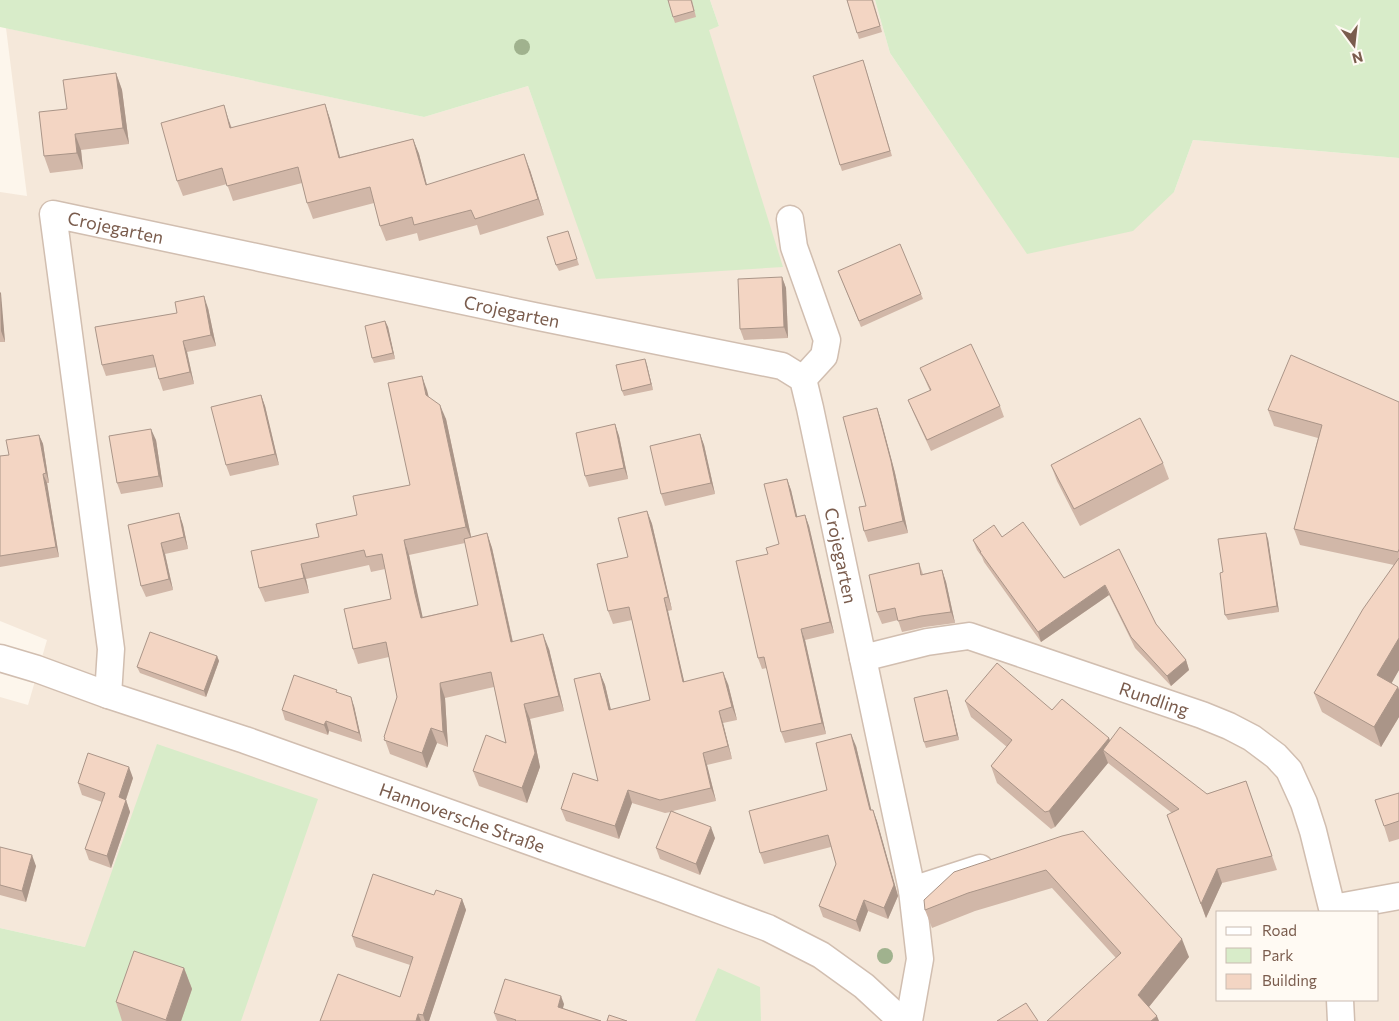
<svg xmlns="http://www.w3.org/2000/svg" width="1399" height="1021" font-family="Commissioner,sans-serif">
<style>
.residential{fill:#f5e8da;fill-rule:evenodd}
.green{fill:#d8ecc9}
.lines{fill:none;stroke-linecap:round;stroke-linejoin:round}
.minor-casing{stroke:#d1beb0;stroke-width:29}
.minor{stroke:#fff;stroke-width:26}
.tree{fill:#a0b28e}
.wall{fill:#d1b7a8;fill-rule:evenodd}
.shaded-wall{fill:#aa9588}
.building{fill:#f3d5c3;stroke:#aa9588}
.labels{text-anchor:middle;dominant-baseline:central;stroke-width:4;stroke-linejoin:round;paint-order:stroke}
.street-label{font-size:18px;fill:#7a5c4d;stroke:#fffaf3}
</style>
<rect width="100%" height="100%" fill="#fdf6ec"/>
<!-- residential -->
<path class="residential" d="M 710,0 L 875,0 L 890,53 L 976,179 L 1174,192 L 1193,140 L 1399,158 L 1399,1021 L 62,1021 L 85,947 L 0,928 L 0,697 L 28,705 L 47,640 L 0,621 L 0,192 L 27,196 L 6,28 L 424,117 L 528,86 L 597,279 L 708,29 L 719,26 ZM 1218,912 L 1378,912 L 1378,1000 L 1218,1000 Z"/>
<!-- green -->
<g class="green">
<path d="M 0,0 L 710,0 L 719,26 L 709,30 L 783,267 L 596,279 L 528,86 L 424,117 L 0,27 Z"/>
<path d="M 875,0 L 1399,0 L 1399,158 L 1193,140 L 1174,192 L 1133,231 L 1027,254 L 890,53 Z"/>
<path d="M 157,744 L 318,799 L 241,1021 L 0,1021 L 0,928 L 85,947 Z"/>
<path d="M 718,968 L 760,987 L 761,1021 L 695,1021 Z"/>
</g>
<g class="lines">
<!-- minor casing -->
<g class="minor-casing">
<g id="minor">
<path d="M 790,219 L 794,247 L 827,340 L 824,356 L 803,379"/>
<path id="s1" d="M 0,658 L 37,669 L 108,695 L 245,740 L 663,889 L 768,928 L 821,955 L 864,986 L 902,1021"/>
<path id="s2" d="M 863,658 L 927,642 L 969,636 L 1202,715 L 1229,726 L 1252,738 L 1276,756 L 1289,770 L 1304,803 L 1313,831 L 1333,912"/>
<path id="s3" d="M 108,695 L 111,649 L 53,214 L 534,316 L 782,366 L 803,379 L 810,408 L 912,890 L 920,959 L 909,1021"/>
<path d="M 912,890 L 980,868"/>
<path d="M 1333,908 L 1399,896"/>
<path d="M 1340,1000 L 1341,1021"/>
</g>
</g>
<!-- minor -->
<use href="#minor" class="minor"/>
</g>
<!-- trees -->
<g class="tree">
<circle cx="522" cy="47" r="8"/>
<circle cx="885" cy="956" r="8"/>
</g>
<!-- wall -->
<g class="wall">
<path d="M 692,0 L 696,17 L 675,23 L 673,17 Z"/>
<path d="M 847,0 L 873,0 L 882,32 L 859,39 Z"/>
<path d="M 865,66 L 892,156 L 842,171 L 840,165 Z"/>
<path d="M 116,73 L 122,90 L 129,144 L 81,150 L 83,169 L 50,173 L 44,156 L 67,109 Z"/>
<path d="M 325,104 L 330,119 L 340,157 L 413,139 L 419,154 L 427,185 L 530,170 L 544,215 L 480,235 L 477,225 L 419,241 L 417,233 L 386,241 L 380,226 L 374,203 L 313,219 L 307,203 L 302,183 L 233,201 L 227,184 L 183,196 L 177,181 L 229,121 L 232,128 Z"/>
<path d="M 568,231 L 579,265 L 559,271 L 556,265 Z"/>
<path d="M 838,271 L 921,294 L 923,299 L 861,327 Z"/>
<path d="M 782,277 L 786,288 L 788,338 L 744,340 L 740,329 Z"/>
<path d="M 0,292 L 5,342 L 0,342 Z"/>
<path d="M 208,308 L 216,346 L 187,352 L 194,384 L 163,391 L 159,379 L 156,367 L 106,376 L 102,365 Z"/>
<path d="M 385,321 L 388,327 L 395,359 L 374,363 L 372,358 Z"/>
<path d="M 645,359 L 653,390 L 624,396 L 622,391 Z"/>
<path d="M 920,368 L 1000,406 L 1004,417 L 931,451 L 913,412 L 908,400 L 930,391 Z"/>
<path d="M 422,376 L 428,397 L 446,419 L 471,537 L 487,533 L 492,548 L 513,642 L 549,649 L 564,711 L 530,719 L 540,767 L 527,803 L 479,786 L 473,771 L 506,743 L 494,687 L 445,698 L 448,747 L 437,743 L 427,768 L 390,754 L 384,737 L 397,697 L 389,657 L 358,664 L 353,649 L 391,599 L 385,569 L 371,572 L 369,565 L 306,579 L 309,593 L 265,602 L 259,588 L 319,537 L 410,485 ZM 465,543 L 478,605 L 422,617 L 409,555 Z"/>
<path d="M 261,395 L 265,406 L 279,465 L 230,476 L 226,465 Z"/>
<path d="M 1399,402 L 1399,670 L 1391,683 L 1398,687 L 1399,690 L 1399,717 L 1381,747 L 1322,712 L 1314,693 L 1394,565 L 1300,545 L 1294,529 L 1318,438 L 1274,426 L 1268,410 Z"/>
<path d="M 877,408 L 881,420 L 895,473 L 908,533 L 868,542 L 864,531 L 866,506 Z"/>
<path d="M 615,424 L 619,436 L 628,479 L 589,487 L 585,476 Z"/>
<path d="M 700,434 L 704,445 L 715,494 L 665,506 L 661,494 Z"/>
<path d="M 39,435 L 43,444 L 49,483 L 47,483 L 59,557 L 0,567 L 0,456 L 9,455 Z"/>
<path d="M 156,440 L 163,487 L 121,494 L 117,483 Z"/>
<path d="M 1163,463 L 1169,479 L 1080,526 L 1057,481 L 1051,465 Z"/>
<path d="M 787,479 L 791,490 L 797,517 L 805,515 L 809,526 L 834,633 L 805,640 L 826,734 L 785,743 L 781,732 L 767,668 L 762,669 L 758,658 L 779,544 Z"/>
<path d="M 647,511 L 652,524 L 672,610 L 668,611 L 684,681 L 728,684 L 737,720 L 723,723 L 732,759 L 707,765 L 716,801 L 673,811 L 715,838 L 700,875 L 660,859 L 656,848 L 671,812 L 665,813 L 632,803 L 619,839 L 566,821 L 561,809 L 598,781 L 600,673 L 605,685 L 611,710 L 650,700 L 632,620 L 613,624 L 608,611 Z"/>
<path d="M 179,513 L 183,525 L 188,549 L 165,554 L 173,590 L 146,597 L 141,586 L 128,525 Z"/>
<path d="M 1002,537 L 1064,578 L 1119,549 L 1156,624 L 1186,660 L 1189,670 L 1171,686 L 1135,648 L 1109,595 L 1041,642 L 984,562 L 982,557 L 977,550 L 973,540 Z"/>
<path d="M 1268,539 L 1279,612 L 1228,620 L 1225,615 L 1223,572 Z"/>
<path d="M 919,563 L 923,574 L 942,570 L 946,582 L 955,623 L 925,627 L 902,632 L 898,620 L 882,624 L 877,612 Z"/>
<path d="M 217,656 L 219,661 L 206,697 L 140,673 L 137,667 Z"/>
<path d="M 337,692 L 354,706 L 362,742 L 329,731 L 328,735 L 285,720 L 282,710 Z"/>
<path d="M 949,696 L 959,740 L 926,748 L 924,742 Z"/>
<path d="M 965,701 L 1052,710 L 1109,738 L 1110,741 L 1207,794 L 1246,781 L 1277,870 L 1222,883 L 1206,918 L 1167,815 L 1172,813 L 1108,763 L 1055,827 L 1051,829 L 997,783 L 991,766 L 1007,747 L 971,717 Z"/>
<path d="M 856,746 L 871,810 L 877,821 L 898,896 L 888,919 L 868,911 L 860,932 L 823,917 L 819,906 L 836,864 L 831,847 L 764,864 L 760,853 L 827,790 Z"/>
<path d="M 133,778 L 126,800 L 130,812 L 111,868 L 89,860 L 85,849 L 102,802 L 82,795 L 78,783 Z"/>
<path d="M 1399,793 L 1399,839 L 1389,842 L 1384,826 Z"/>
<path d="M 1062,836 L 1189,957 L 1149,1007 L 1116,958 L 1052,888 L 975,911 L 932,928 L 925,910 Z"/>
<path d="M 0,847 L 36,866 L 26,902 L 0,895 Z"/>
<path d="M 434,895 L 462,899 L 466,910 L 429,1021 L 320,1021 L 400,997 L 410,965 L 356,947 L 352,936 Z"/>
<path d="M 184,968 L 192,989 L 181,1021 L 122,1021 L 116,1002 Z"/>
<path d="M 564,1004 L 563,1008 L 601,1021 L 497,1021 L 494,1013 Z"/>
</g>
<!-- shaded-wall -->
<g class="shaded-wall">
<path d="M 116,73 L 122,90 L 129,144 L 123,128 Z"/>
<path d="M 325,104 L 330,119 L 344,173 L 339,158 Z"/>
<path d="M 224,105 L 229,121 L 236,144 L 230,128 Z"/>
<path d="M 75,134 L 81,150 L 83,169 L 77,153 Z"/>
<path d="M 413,139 L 419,154 L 431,201 L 426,185 Z"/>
<path d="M 524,154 L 530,170 L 544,215 L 538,199 Z"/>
<path d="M 782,277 L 786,288 L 788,338 L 784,327 Z"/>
<path d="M 0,292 L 1,293 L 5,342 L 1,331 Z"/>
<path d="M 204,296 L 208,308 L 216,346 L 211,335 Z"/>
<path d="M 385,321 L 388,327 L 395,359 L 393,353 Z"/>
<path d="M 183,341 L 187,352 L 194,384 L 190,372 Z"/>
<path d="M 645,359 L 647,365 L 653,390 L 651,384 Z"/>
<path d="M 422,376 L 427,390 L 432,410 L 426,395 Z"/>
<path d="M 261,395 L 265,406 L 279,465 L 275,454 Z"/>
<path d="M 440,405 L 446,419 L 472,541 L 466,527 Z"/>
<path d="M 877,408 L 881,420 L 895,473 L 908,533 L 903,521 Z"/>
<path d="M 615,424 L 619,436 L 628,479 L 624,468 Z"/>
<path d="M 151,429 L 156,440 L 163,487 L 159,476 Z"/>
<path d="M 700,434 L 704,445 L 715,494 L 711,483 Z"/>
<path d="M 39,435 L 43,444 L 49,483 L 46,473 Z"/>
<path d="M 43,474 L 47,483 L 59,557 L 56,547 Z"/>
<path d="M 787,479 L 791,490 L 800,528 L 796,517 Z"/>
<path d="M 647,511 L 652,524 L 672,610 L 668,597 Z"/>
<path d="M 179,513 L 183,525 L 188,549 L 184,537 Z"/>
<path d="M 805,515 L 809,526 L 834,633 L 830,622 Z"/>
<path d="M 487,533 L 492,548 L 516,657 L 511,642 Z"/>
<path d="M 1266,533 L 1268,539 L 1279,612 L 1277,606 Z"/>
<path d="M 404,540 L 409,555 L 426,632 L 421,618 L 415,594 Z"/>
<path d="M 161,543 L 165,554 L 173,590 L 169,579 Z"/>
<path d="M 301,564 L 306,579 L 309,593 L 304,578 Z"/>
<path d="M 942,570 L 946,582 L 955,623 L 951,612 Z"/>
<path d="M 1105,585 L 1109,595 L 1041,642 L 1038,632 Z"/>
<path d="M 664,598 L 668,611 L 687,694 L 683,682 Z"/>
<path d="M 801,629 L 805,640 L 826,734 L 822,723 Z"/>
<path d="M 543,634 L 549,649 L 564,711 L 559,696 Z"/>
<path d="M 1399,638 L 1399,670 L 1385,695 L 1377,675 Z"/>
<path d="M 217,656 L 219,661 L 206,697 L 204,691 Z"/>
<path d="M 1186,660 L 1189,670 L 1171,686 L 1167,676 Z"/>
<path d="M 723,672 L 728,684 L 737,720 L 732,707 Z"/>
<path d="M 600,673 L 605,685 L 614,723 L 609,710 Z"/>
<path d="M 440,683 L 445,698 L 448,747 L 443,732 Z"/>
<path d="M 1398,687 L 1399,690 L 1399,717 L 1381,747 L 1374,727 Z"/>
<path d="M 947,690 L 949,696 L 959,740 L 957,735 Z"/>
<path d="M 351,697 L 354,706 L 362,742 L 359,733 Z"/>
<path d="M 524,704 L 530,719 L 540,767 L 527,803 L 522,788 Z"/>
<path d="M 719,711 L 723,723 L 732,759 L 728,746 Z"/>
<path d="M 326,721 L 329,731 L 328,735 L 324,725 Z"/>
<path d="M 431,728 L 437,743 L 427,768 L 422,753 Z"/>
<path d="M 851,734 L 856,746 L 874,821 L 870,810 Z"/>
<path d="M 1109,738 L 1115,755 L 1103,750 L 1108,763 L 1055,827 L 1049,811 Z"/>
<path d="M 703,753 L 707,765 L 716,801 L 711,788 Z"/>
<path d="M 129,767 L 133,778 L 123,808 L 119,797 Z"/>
<path d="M 628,790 L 632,803 L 619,839 L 615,826 Z"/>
<path d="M 126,800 L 130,812 L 111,868 L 107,856 Z"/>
<path d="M 873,810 L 877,821 L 898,896 L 888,919 L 884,908 Z"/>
<path d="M 711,827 L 715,838 L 700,875 L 696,864 Z"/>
<path d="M 32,855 L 36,866 L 26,902 L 22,891 Z"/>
<path d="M 1217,869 L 1222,883 L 1206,918 L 1201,904 Z"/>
<path d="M 462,899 L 466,910 L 429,1021 L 425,1021 L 423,1015 Z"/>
<path d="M 864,900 L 868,911 L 860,932 L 856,921 Z"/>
<path d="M 1182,939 L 1189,957 L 1144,1013 L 1138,995 Z"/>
<path d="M 184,968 L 192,989 L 181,1021 L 166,1021 Z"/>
<path d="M 561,996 L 564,1004 L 561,1015 L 558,1007 Z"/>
<path d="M 418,1014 L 421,1021 L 416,1021 Z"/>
<path d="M 1157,1016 L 1159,1021 L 1151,1021 Z"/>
</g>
<!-- building -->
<g class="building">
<path d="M 668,0 L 691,0 L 694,11 L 673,17 Z"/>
<path d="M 847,0 L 872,0 L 880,26 L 857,33 Z"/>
<path d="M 863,60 L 890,151 L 840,165 L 813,76 Z"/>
<path d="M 116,73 L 123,128 L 75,134 L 77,153 L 44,156 L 39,112 L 67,109 L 63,80 Z"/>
<path d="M 325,104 L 339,158 L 413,139 L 426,185 L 524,154 L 538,199 L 475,219 L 471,210 L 414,225 L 412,217 L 380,226 L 370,187 L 307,203 L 298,167 L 227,186 L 222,168 L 177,181 L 161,123 L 224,105 L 230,128 Z"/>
<path d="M 568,231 L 577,259 L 556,265 L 547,237 Z"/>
<path d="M 900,244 L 921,294 L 859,321 L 838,271 Z"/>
<path d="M 782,277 L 784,327 L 740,329 L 738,279 Z"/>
<path d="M 204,296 L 211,335 L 183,341 L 190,372 L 159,379 L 153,355 L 102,365 L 95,327 L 177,313 L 175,302 Z"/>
<path d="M 385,321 L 393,353 L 372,358 L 365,326 Z"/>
<path d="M 971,344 L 1000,406 L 927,440 L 908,400 L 931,390 L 920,368 Z"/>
<path d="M 1291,355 L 1399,402 L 1399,549 L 1398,552 L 1294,529 L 1322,425 L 1268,410 Z"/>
<path d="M 645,359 L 651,384 L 622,391 L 616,365 Z"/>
<path d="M 422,376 L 426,395 L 440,405 L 466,527 L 404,540 L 415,594 L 421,618 L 478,605 L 464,539 L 487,533 L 511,642 L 543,634 L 559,696 L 524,704 L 535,753 L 522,788 L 473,771 L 486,735 L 506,743 L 491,672 L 440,683 L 443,732 L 431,728 L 422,753 L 384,740 L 385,738 L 384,737 L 397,697 L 386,642 L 353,649 L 344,609 L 391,599 L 382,554 L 366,557 L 364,550 L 301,564 L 304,578 L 259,588 L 251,551 L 319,537 L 316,524 L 357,515 L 353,496 L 410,485 L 388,383 Z"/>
<path d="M 261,395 L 275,454 L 226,465 L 211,407 Z"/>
<path d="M 877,408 L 891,461 L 903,521 L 864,531 L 859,507 L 866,506 L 843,417 Z"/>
<path d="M 1140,418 L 1163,463 L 1074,509 L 1051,465 Z"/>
<path d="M 615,424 L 624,468 L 585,476 L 576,433 Z"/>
<path d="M 151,429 L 159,476 L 117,483 L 109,436 Z"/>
<path d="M 700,434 L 711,483 L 661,494 L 650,446 Z"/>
<path d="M 39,435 L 46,473 L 43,474 L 56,547 L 0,556 L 0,456 L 9,455 L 6,440 Z"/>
<path d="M 787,479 L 796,517 L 805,515 L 830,622 L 801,629 L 822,723 L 781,732 L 764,657 L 758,658 L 736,561 L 768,554 L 766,548 L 779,544 L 764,484 Z"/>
<path d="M 647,511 L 668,597 L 664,598 L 683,682 L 723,672 L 732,707 L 719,711 L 728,746 L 703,753 L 711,788 L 660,800 L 628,790 L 615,826 L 561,809 L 573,773 L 598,781 L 574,679 L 600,673 L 609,710 L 650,700 L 629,607 L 608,611 L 597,564 L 628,557 L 618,518 Z"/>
<path d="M 179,513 L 184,537 L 161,543 L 169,579 L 141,586 L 128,525 Z"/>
<path d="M 1023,522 L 1064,578 L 1119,549 L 1156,624 L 1186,660 L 1167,676 L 1131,637 L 1105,585 L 1038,632 L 980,552 L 981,552 L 973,540 L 994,525 L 1002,537 Z"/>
<path d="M 1266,533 L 1277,606 L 1225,615 L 1220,573 L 1223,572 L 1218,539 Z"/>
<path d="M 1399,558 L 1399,638 L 1377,675 L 1398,687 L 1374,727 L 1314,693 L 1363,609 Z"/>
<path d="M 919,563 L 921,575 L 942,570 L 951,612 L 921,616 L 898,621 L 895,608 L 877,612 L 869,575 Z"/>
<path d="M 150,632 L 217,656 L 204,691 L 137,667 Z"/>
<path d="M 997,663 L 1052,710 L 1062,699 L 1109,738 L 1049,811 L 1045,812 L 991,766 L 1012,740 L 965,701 Z"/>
<path d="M 294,675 L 337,690 L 336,692 L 351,697 L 359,733 L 326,721 L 324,725 L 282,710 Z"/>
<path d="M 947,690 L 957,735 L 924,742 L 914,698 Z"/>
<path d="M 1120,727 L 1207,794 L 1246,781 L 1272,856 L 1217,869 L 1201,904 L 1167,815 L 1179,809 L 1103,750 Z"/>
<path d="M 851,734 L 870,810 L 873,810 L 894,885 L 884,908 L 864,900 L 856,921 L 819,906 L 836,864 L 828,835 L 760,853 L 749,811 L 827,790 L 816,743 Z"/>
<path d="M 88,753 L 129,767 L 119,797 L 126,800 L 107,856 L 85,849 L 105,793 L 78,783 Z"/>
<path d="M 1399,793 L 1399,821 L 1384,826 L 1375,800 Z"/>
<path d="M 671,811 L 711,827 L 696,864 L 656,848 Z"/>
<path d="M 1083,831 L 1182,939 L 1138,995 L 1157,1016 L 1151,1021 L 1047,1021 L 1121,953 L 1046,870 L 968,893 L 925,910 L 924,900 L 954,872 L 1062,836 Z"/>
<path d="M 0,847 L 32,855 L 22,891 L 0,885 Z"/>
<path d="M 373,874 L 434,895 L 436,890 L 462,899 L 423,1015 L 418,1014 L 416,1021 L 320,1021 L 338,974 L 400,997 L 413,957 L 352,936 Z"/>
<path d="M 134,951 L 184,968 L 166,1020 L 116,1002 Z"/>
<path d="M 505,979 L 561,996 L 558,1007 L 601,1021 L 515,1021 L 516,1020 L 494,1013 Z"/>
<path d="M 1026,1003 L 1038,1021 L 997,1021 Z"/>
<path d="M 609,1015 L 627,1021 L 607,1021 Z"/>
</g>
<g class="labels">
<!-- street labels -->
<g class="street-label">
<text stroke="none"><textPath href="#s3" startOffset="549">Crojegarten</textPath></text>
<text stroke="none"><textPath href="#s3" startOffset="954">Crojegarten</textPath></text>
<text stroke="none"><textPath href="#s3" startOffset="1435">Crojegarten</textPath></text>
<text stroke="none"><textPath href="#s2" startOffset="304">Rundling</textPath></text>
<text stroke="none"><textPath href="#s1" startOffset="489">Hannoversche Straße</textPath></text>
</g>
</g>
<!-- legend -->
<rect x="1216" y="911" width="162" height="90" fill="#fffaf3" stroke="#cabbb1"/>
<rect x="1226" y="927" width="25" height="8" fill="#ffffff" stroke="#cabbb1"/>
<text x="1262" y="936" font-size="15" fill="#7a5c4d">Road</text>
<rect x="1226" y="948" width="25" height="15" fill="#d8ecc9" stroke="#cabbb1"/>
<text x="1262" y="961" font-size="15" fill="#7a5c4d">Park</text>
<rect x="1226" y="974" width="25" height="15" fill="#f3d5c3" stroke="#cabbb1"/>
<text x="1262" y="986" font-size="15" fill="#7a5c4d">Building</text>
<!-- north arrow -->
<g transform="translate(1354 45) rotate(165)" stroke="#fffaf3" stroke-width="4" paint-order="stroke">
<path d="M0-4L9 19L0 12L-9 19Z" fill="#7a5c4d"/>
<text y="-8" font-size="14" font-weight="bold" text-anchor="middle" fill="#7a5c4d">N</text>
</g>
</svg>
